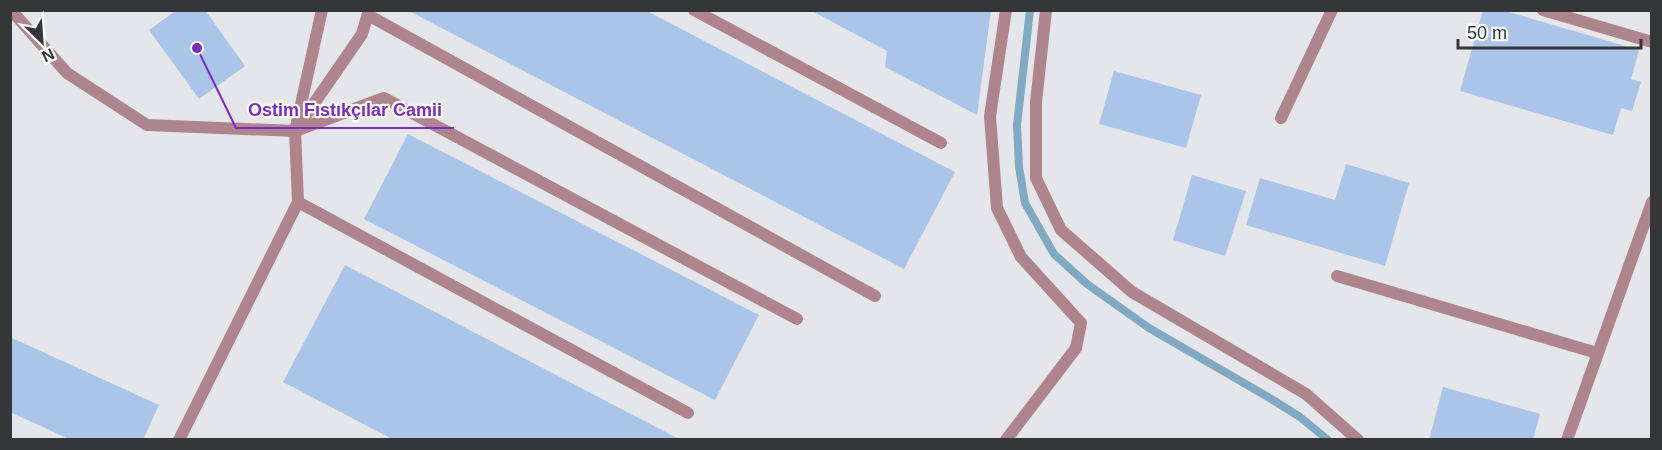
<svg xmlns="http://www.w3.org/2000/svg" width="1662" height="450" font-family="Helvetica,sans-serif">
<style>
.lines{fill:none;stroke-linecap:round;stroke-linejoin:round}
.stream{stroke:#80aac3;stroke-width:8}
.building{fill:#abc5e9}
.service{stroke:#af858d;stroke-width:12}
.minor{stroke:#af858d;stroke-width:12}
.leader{fill:none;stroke:#7b2cbf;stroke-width:2}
.callout-dot{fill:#7b2cbf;stroke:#fff;stroke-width:2}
.callout-label{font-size:18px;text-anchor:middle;font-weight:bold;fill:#7b2cbf;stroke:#fff;stroke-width:4.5;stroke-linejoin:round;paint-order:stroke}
</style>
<rect width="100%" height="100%" fill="#e4e6ea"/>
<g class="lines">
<!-- stream -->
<path class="stream" d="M 1030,10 L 1017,125 L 1019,167 L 1025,203 L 1054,254 L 1087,284 L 1149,328 L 1268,397 L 1300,417 L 1328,440"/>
</g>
<!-- building -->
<g class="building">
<path d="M 177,10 L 205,10 L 245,66 L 199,99 L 149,30 Z"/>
<path d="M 407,10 L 645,10 L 955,172 L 904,269 Z"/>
<path d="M 810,10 L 991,10 L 977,115 L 885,67 L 887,51 Z"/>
<path d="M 1483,10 L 1502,10 L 1639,50 L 1631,79 L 1641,82 L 1632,111 L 1621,108 L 1613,135 L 1460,91 Z"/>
<path d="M 1114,71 L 1201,95 L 1186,148 L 1099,124 Z"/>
<path d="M 408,134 L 759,315 L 715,400 L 364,219 Z"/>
<path d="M 1346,164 L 1409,183 L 1385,266 L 1246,225 L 1260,178 L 1335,200 Z"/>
<path d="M 1192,175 L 1246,191 L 1225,256 L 1173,240 Z"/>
<path d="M 345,265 L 681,440 L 394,440 L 283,382 Z"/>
<path d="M 10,337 L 159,405 L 143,440 L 71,440 L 10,412 Z"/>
<path d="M 1443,387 L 1540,414 L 1533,440 L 1429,440 Z"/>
</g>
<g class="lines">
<!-- service -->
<g class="service">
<path d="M 694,10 L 941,143"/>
<path d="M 1543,10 L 1652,42"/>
<path d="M 1281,118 L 1332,10"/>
<path d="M 298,202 L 688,413"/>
<path d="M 1337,276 L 1597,353"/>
<path d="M 179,440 L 298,202 L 295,131"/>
<path d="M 1006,440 L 1076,348"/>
<path d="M 1567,440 L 1652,202"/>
</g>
<!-- minor -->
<g class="minor">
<path d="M 11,10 L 67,73 L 147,125 L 295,131 L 384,98 L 797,319"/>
<path d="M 322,10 L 295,131 L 362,34 L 369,10"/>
<path d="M 1006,10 L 990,116 L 997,208 L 1021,257 L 1081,323 L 1076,348"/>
<path d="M 1046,10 L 1036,102 L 1036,178 L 1061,230 L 1132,292 L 1306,394 L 1358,440"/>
<path d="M 368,15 L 875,296"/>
</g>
</g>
<!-- callouts -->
<path class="leader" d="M197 48L236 128H454"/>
<circle class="callout-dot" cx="197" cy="48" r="6"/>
<g class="callout-label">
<text x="345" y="116">Ostim Fıstıkçılar Camii</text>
</g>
<!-- border -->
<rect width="1662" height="450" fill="none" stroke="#353637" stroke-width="24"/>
<!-- north arrow -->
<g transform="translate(42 42) rotate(155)" stroke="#ffffff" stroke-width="4.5" paint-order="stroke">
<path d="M0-4.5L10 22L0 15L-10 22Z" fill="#353637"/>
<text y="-9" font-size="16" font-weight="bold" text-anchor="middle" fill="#353637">N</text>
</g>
<!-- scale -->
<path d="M1458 39v9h183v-9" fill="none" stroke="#353637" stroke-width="3"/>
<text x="1467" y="39" font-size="18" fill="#353637" stroke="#ffffff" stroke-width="4.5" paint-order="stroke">50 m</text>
</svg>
